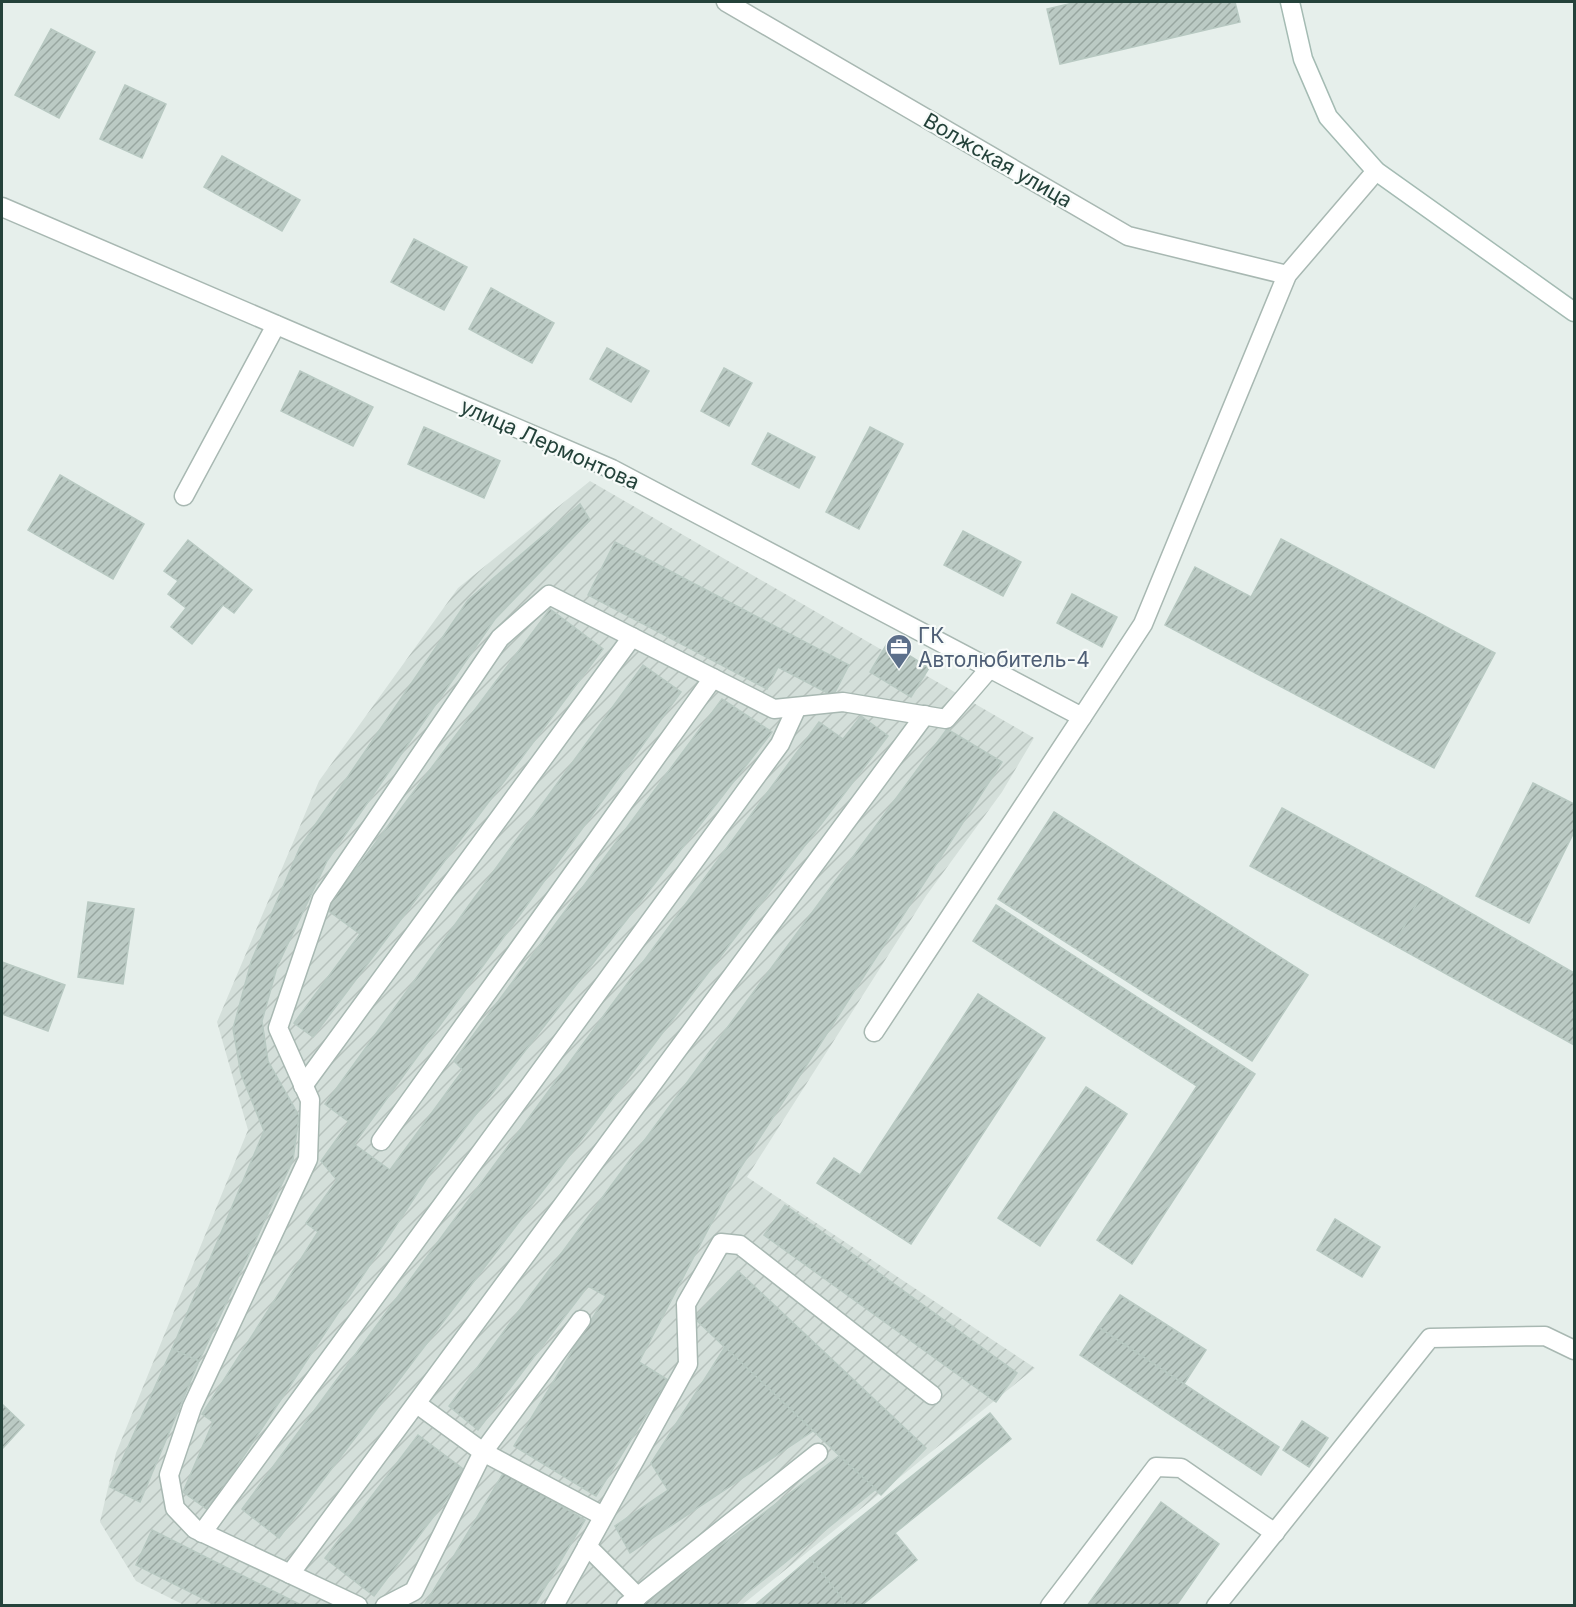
<svg xmlns="http://www.w3.org/2000/svg" width="1576" height="1607" font-family="Inter,sans-serif">
<style>
.industrial{fill:url(#industrial-furrows)}
.building{fill:url(#building-hatch);stroke:#b8c9c2;stroke-width:1.5}
.lines{fill:none;stroke-linecap:round;stroke-linejoin:round}
.lane-casing{stroke:#a8b8b2;stroke-width:21}
.street-casing{stroke:#a8b8b2;stroke-width:21}
.secondary-casing{stroke:#a4bbb3;stroke-width:21}
.lane{stroke:#fff;stroke-width:18}
.street{stroke:#fff;stroke-width:18}
.secondary{stroke:#fff;stroke-width:18}
.labels{text-anchor:middle;dominant-baseline:central;stroke-width:4.5;stroke-linejoin:round;paint-order:stroke}
.street-label{font-size:21px;fill:#24423a;stroke:#f7fbf9}
.service-label{font-size:21px;fill:#4e5e75;stroke:#f7fbf9;text-anchor:start}
</style>
<defs>
<pattern id="industrial-furrows" width="10" height="10" patternUnits="userSpaceOnUse" patternTransform="scale(1.5)"><rect width="10" height="10" fill="#d4dfda"/><path d="M-1 1l2-2M0 10L10 0M9 11l2-2" fill="none" stroke="#b6c1bc"/></pattern>
<pattern id="building-hatch" width="6" height="6" patternUnits="userSpaceOnUse" patternTransform="scale(1.5)"><rect width="6" height="6" fill="#bbcac4"/><path d="M-1 1l2-2M0 6l6-6M5 7l2-2" fill="none" stroke="#98a6a0"/></pattern>
</defs>
<rect width="100%" height="100%" fill="#e6efeb"/>
<!-- industrial -->
<path class="industrial" d="M 590,481 L 1034,738 L 1002,792 L 926,896 L 747,1177 L 1035,1368 L 742,1605 L 184,1605 L 136,1581 L 100,1522 L 116,1453 L 248,1130 L 217,1022 L 319,781 L 458,588 Z"/>
<!-- building -->
<g class="building">
<path d="M 1077,2 L 1235,2 L 1240,22 L 1060,64 L 1047,9 Z"/>
<path d="M 51,29 L 95,52 L 59,118 L 15,95 Z"/>
<path d="M 125,85 L 166,104 L 142,158 L 100,139 Z"/>
<path d="M 222,156 L 300,200 L 282,231 L 204,187 Z"/>
<path d="M 414,239 L 467,267 L 444,310 L 391,282 Z"/>
<path d="M 491,288 L 554,323 L 532,363 L 469,329 Z"/>
<path d="M 607,348 L 649,371 L 631,402 L 590,379 Z"/>
<path d="M 724,368 L 752,383 L 729,426 L 701,411 Z"/>
<path d="M 300,371 L 373,407 L 353,446 L 281,411 Z"/>
<path d="M 424,427 L 500,461 L 484,498 L 408,464 Z"/>
<path d="M 870,427 L 903,444 L 859,529 L 826,512 Z"/>
<path d="M 768,433 L 815,457 L 799,488 L 752,464 Z"/>
<path d="M 60,475 L 144,524 L 113,579 L 28,530 Z"/>
<path d="M 580,504 L 590,520 L 495,619 L 327,861 L 277,967 L 262,1021 L 268,1061 L 299,1116 L 293,1160 L 199,1361 L 172,1349 L 264,1131 L 241,1074 L 233,1029 L 251,962 L 300,847 L 468,600 Z"/>
<path d="M 963,531 L 1021,562 L 1003,596 L 944,565 Z"/>
<path d="M 1281,539 L 1495,653 L 1434,768 L 1165,625 L 1195,567 L 1251,597 Z"/>
<path d="M 188,540 L 252,590 L 234,613 L 223,605 L 192,644 L 171,627 L 186,608 L 168,594 L 178,581 L 164,571 Z"/>
<path d="M 615,542 L 849,665 L 833,696 L 778,667 L 767,689 L 588,595 Z"/>
<path d="M 1072,594 L 1117,617 L 1102,647 L 1057,623 Z"/>
<path d="M 550,609 L 603,649 L 313,1037 L 294,1023 L 360,934 L 326,909 Z"/>
<path d="M 888,642 L 929,668 L 911,697 L 870,672 Z"/>
<path d="M 643,665 L 681,692 L 354,1144 L 390,1170 L 463,1070 L 454,1061 L 722,699 L 772,732 L 432,1171 L 208,1510 L 183,1492 L 213,1422 L 202,1414 L 318,1232 L 306,1223 L 337,1180 L 321,1161 L 349,1122 L 325,1104 Z"/>
<path d="M 861,716 L 888,736 L 279,1538 L 242,1509 L 819,722 L 843,739 Z"/>
<path d="M 947,729 L 1002,762 L 739,1170 L 639,1362 L 668,1380 L 596,1496 L 514,1446 L 606,1296 L 588,1286 L 478,1430 L 449,1406 Z"/>
<path d="M 1533,783 L 1574,804 L 1574,832 L 1529,923 L 1476,896 Z"/>
<path d="M 1282,808 L 1426,887 L 1394,945 L 1250,866 Z"/>
<path d="M 1054,812 L 1308,975 L 1252,1061 L 998,899 Z"/>
<path d="M 1426,887 L 1574,973 L 1574,1045 L 1394,945 Z"/>
<path d="M 88,902 L 134,909 L 123,984 L 78,977 Z"/>
<path d="M 996,905 L 1255,1074 L 1132,1264 L 1097,1240 L 1197,1086 L 973,941 Z"/>
<path d="M 2,962 L 65,985 L 48,1031 L 2,1014 Z"/>
<path d="M 978,994 L 1045,1038 L 911,1244 L 817,1183 L 834,1158 L 860,1175 Z"/>
<path d="M 1086,1087 L 1127,1114 L 1040,1246 L 998,1218 Z"/>
<path d="M 785,1205 L 1017,1373 L 996,1402 L 764,1235 Z"/>
<path d="M 1335,1219 L 1380,1247 L 1362,1277 L 1317,1250 Z"/>
<path d="M 738,1271 L 926,1448 L 881,1495 L 694,1318 Z"/>
<path d="M 1120,1295 L 1206,1350 L 1184,1384 L 1098,1327 Z"/>
<path d="M 1098,1327 L 1279,1447 L 1261,1475 L 1080,1355 Z"/>
<path d="M 725,1347 L 813,1431 L 630,1553 L 615,1526 L 668,1490 L 651,1463 Z"/>
<path d="M 172,1349 L 199,1361 L 140,1502 L 110,1487 Z"/>
<path d="M 2,1404 L 24,1425 L 2,1449 Z"/>
<path d="M 990,1413 L 1011,1439 L 895,1533 L 917,1560 L 861,1606 L 848,1606 L 810,1558 Z"/>
<path d="M 1302,1421 L 1328,1438 L 1309,1467 L 1283,1450 Z"/>
<path d="M 418,1435 L 467,1472 L 374,1596 L 325,1558 Z"/>
<path d="M 839,1456 L 876,1489 L 731,1606 L 641,1606 Z"/>
<path d="M 504,1472 L 585,1520 L 534,1606 L 424,1606 Z"/>
<path d="M 1161,1502 L 1219,1544 L 1176,1606 L 1087,1606 Z"/>
<path d="M 152,1530 L 303,1606 L 218,1606 L 136,1565 Z"/>
<path d="M 810,1558 L 845,1602 L 841,1606 L 754,1606 Z"/>
</g>
<g class="lines">
<!-- lane casing -->
<g class="lane-casing">
<g id="lane">
<path d="M 184,496 L 276,325"/>
<path d="M 874,1032 L 1082,717"/>
<path d="M 303,1086 L 632,637"/>
<path d="M 381,1141 L 713,678"/>
<path d="M 417,1404 L 483,1452 L 603,1516"/>
<path d="M 202,1533 L 780,744 L 797,707"/>
<path d="M 587,1546 L 638,1597"/>
<path d="M 290,1574 L 925,715"/>
<path d="M 358,1606 L 195,1529 L 175,1508 L 169,1475 L 192,1407 L 308,1159 L 310,1100 L 278,1028 L 322,899 L 500,638 L 549,595 L 774,709 L 843,702 L 946,719 L 990,668"/>
<path d="M 385,1606 L 414,1591 L 483,1452 L 581,1320"/>
<path d="M 554,1606 L 688,1364 L 686,1304 L 721,1243 L 740,1245 L 932,1395"/>
<path d="M 626,1606 L 818,1453"/>
<path d="M 1050,1606 L 1156,1467 L 1181,1468 L 1275,1533"/>
<path d="M 1216,1606 L 1430,1338 L 1545,1336 L 1574,1350"/>
</g>
</g>
<!-- street casing -->
<g class="street-casing">
<g id="street">
<path d="M 726,2 L 1128,236 L 1287,275"/>
<path d="M 2,207 L 612,469 L 1082,717 L 1143,624 L 1287,275 L 1376,171"/>
</g>
</g>
<!-- secondary casing -->
<g class="secondary-casing">
<path id="secondary" d="M 1290,2 L 1303,59 L 1328,117 L 1376,171 L 1574,312"/>
</g>
<!-- lane -->
<use href="#lane" class="lane"/>
<!-- street -->
<use href="#street" class="street"/>
<!-- secondary -->
<use href="#secondary" class="secondary"/>
</g>
<!-- icons -->
<defs>
<g id="office-pin" transform="scale(1.35)"><path d="M0 17L-7.5 6A9.5 9.5 0 1 1 7.5 6Z" fill="#5c6f8a" stroke="#f7fbf9"/><path d="M-6-3h4V-5.5h4V-3h4V5H-6ZM-1-4.5V-3h2v-1.5ZM-6 0V1H6V0Z" fill="#fff"/></g>
</defs>
<g fill-rule="evenodd">
<use href="#office-pin" x="899" y="647"/>
</g>
<g class="labels">
<!-- street labels -->
<g class="street-label">
<text transform="translate(998 160) rotate(30)">Волжская улица</text>
<text transform="translate(550 444) rotate(24)">улица Лермонтова</text>
</g>
<!-- service labels -->
<g class="service-label">
<text x="918" y="635">ГК<tspan x="918" dy="24">Автолюбитель-4</tspan></text>
</g>
</g>
<!-- border -->
<rect width="1576" height="1607" fill="none" stroke="#24423a" stroke-width="6"/>
</svg>
